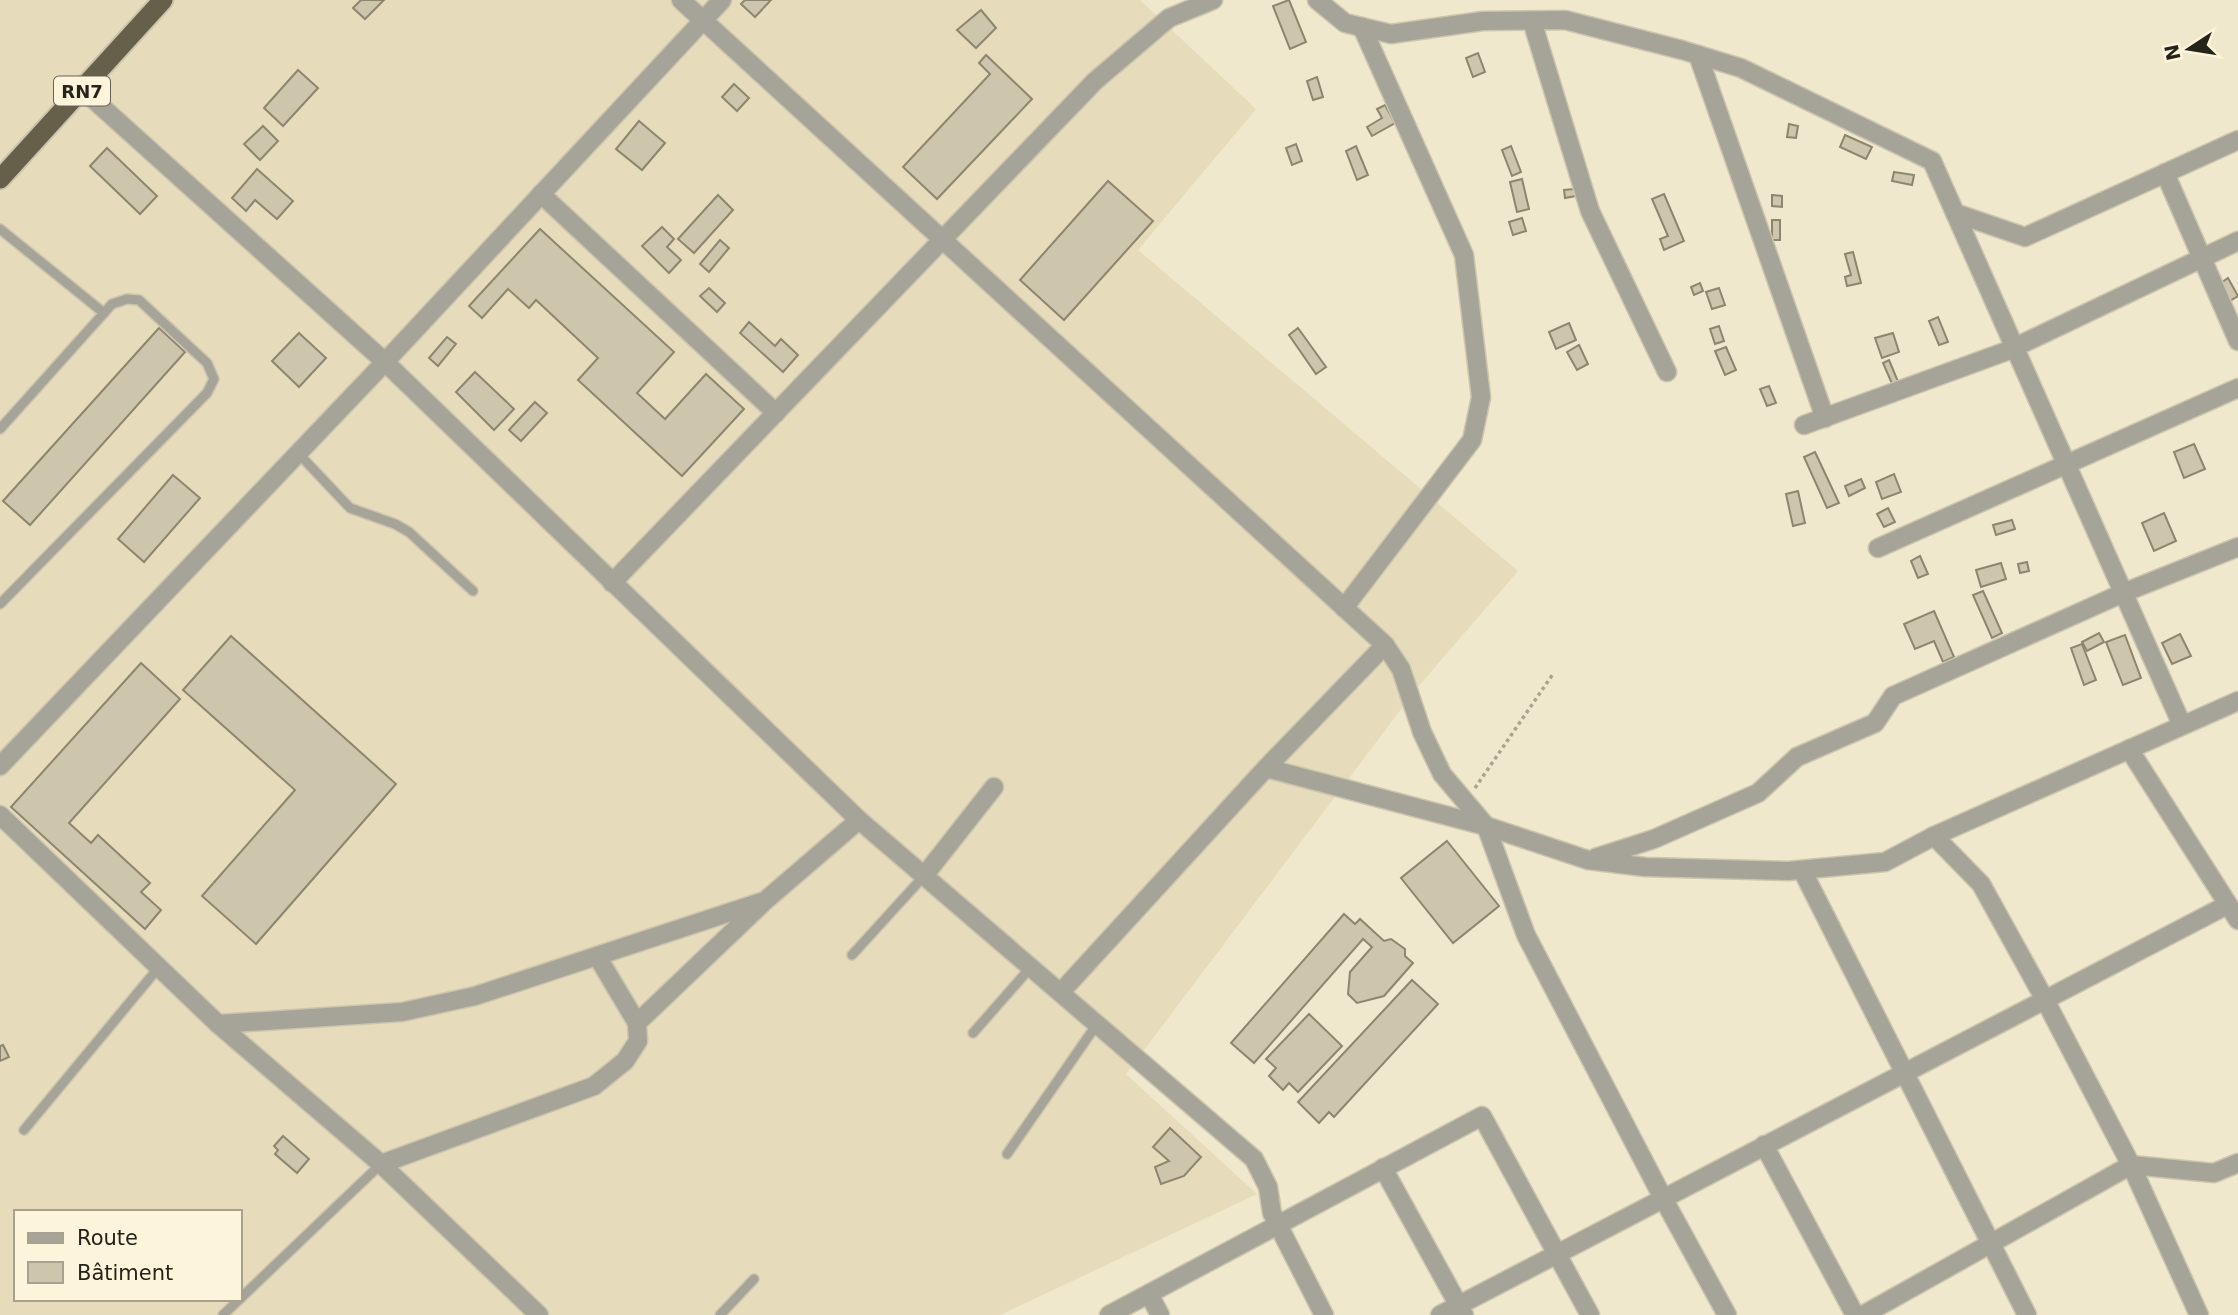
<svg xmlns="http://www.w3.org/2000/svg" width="2238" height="1315" font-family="'DejaVu Sans',sans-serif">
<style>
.built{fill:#e6dbba;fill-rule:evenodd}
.building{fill:#cdc5ac;stroke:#8d866e;stroke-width:2}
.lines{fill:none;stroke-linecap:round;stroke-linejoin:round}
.service-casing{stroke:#ccc5ad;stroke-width:12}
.minor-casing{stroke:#ccc5ad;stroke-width:21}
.trunk-casing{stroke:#ccc5ad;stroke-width:23}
.path{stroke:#aaa48f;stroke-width:3.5;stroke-dasharray:3.5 3.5;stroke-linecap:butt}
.service{stroke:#a6a398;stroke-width:9}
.minor{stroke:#a6a398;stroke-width:18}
.trunk{stroke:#66604a;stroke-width:19}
.labels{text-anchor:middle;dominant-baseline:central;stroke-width:6;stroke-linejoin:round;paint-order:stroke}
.shield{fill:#fdf5db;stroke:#666254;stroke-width:2}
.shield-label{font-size:18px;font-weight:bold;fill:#26231a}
</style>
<rect width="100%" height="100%" fill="#f0e8cd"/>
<!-- built -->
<path class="built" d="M 0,0 L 1140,0 L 1256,109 L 1138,250 L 1518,571 L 1417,688 L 1126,1074 L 1257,1194 L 1000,1315 L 0,1315 ZM 16,1212 L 240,1212 L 240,1299 L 16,1299 Z"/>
<!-- building -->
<g class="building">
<path d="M 361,0 L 384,0 L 365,19 L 353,8 Z"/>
<path d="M 745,0 L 771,0 L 755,17 L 741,4 Z"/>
<path d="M 1289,0 L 1306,42 L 1290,49 L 1273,6 Z"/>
<path d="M 981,10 L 996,28 L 976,48 L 957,30 Z"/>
<path d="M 1478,53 L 1485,72 L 1473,77 L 1466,58 Z"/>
<path d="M 986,55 L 1032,99 L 937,199 L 903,167 L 990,74 L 979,63 Z"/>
<path d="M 298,70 L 318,88 L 283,126 L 264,108 Z"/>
<path d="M 1317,77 L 1323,97 L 1313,100 L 1307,81 Z"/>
<path d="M 734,84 L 749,98 L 737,111 L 722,97 Z"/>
<path d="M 1385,105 L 1395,123 L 1372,136 L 1367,127 L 1382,118 L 1377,109 Z"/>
<path d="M 639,121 L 665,143 L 642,170 L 616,149 Z"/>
<path d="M 1789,124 L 1798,126 L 1796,138 L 1787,137 Z"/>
<path d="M 263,126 L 278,141 L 260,160 L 244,144 Z"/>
<path d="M 1845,135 L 1872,147 L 1866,159 L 1840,147 Z"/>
<path d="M 1296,144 L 1302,161 L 1292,165 L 1286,148 Z"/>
<path d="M 1356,146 L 1368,175 L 1357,180 L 1346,151 Z"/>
<path d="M 1511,146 L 1521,172 L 1512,176 L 1502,150 Z"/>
<path d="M 107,148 L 157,196 L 140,214 L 90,166 Z"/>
<path d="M 257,169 L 293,201 L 277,219 L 255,200 L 246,211 L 232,198 Z"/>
<path d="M 1894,172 L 1914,175 L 1912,185 L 1892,181 Z"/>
<path d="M 1522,179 L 1529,209 L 1517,212 L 1510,182 Z"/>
<path d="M 1108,181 L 1153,221 L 1064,320 L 1020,280 Z"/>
<path d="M 1574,189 L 1576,196 L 1565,198 L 1564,190 Z"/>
<path d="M 1664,194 L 1684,241 L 1664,250 L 1660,239 L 1668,236 L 1652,199 Z"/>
<path d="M 718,195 L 733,210 L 694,253 L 678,239 Z"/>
<path d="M 1772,195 L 1782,196 L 1782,207 L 1772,206 Z"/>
<path d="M 1522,218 L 1526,231 L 1513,235 L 1509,222 Z"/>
<rect x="1772" y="220" width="8" height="20"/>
<path d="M 662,227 L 674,239 L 667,247 L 681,260 L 669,273 L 642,246 Z"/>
<path d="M 540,229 L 674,352 L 637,393 L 665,419 L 706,374 L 744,409 L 682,476 L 578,380 L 598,358 L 536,300 L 529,308 L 508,289 L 482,318 L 469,306 Z"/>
<path d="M 720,240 L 729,248 L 709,272 L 700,264 Z"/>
<path d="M 1853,252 L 1861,283 L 1847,286 L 1845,277 L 1851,275 L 1845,254 Z"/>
<path d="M 2228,278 L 2238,296 L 2228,302 L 2218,285 Z"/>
<path d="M 1700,283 L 1703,291 L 1694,295 L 1691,287 Z"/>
<path d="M 709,288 L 725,303 L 717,312 L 700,296 Z"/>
<path d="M 1719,288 L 1725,305 L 1712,309 L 1706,292 Z"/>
<path d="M 1938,317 L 1948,342 L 1939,345 L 1929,321 Z"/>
<path d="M 749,322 L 775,346 L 781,339 L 798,355 L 783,372 L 740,333 Z"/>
<path d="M 1569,323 L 1576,340 L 1556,349 L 1549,332 Z"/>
<path d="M 1719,326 L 1724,341 L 1715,344 L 1710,329 Z"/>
<path d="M 159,328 L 185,352 L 30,525 L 3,501 Z"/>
<path d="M 1298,328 L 1326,367 L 1316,374 L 1289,335 Z"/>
<path d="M 299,333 L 326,358 L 299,387 L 272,361 Z"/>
<path d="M 1893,333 L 1899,352 L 1882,358 L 1875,338 Z"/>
<path d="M 447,337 L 456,344 L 438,366 L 429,358 Z"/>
<path d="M 1579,345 L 1588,364 L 1577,370 L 1567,352 Z"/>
<path d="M 1726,347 L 1736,370 L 1725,375 L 1715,351 Z"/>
<path d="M 1889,360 L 1899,384 L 1893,386 L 1883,363 Z"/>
<path d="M 475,372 L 514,409 L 494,430 L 456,392 Z"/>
<path d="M 1769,386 L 1776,403 L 1767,406 L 1760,389 Z"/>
<path d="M 535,402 L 547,413 L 521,441 L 509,430 Z"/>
<path d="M 2194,444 L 2205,469 L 2184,478 L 2174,452 Z"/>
<path d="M 1815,452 L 1839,503 L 1827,508 L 1804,457 Z"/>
<path d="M 1894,474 L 1901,492 L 1882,499 L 1876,482 Z"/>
<path d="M 173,475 L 200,498 L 144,562 L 118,539 Z"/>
<path d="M 1861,479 L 1865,488 L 1849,496 L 1845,486 Z"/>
<path d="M 1798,491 L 1805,523 L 1793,526 L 1786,494 Z"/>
<path d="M 1888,508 L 1895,522 L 1884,527 L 1877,514 Z"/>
<path d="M 2164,513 L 2176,541 L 2154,551 L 2142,523 Z"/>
<path d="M 2012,520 L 2015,529 L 1996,535 L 1993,525 Z"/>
<path d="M 1920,556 L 1928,574 L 1918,578 L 1911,561 Z"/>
<path d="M 2027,562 L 2029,571 L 2020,573 L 2018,564 Z"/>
<path d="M 2001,563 L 2006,579 L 1981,587 L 1976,570 Z"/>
<path d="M 1983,591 L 2002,633 L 1992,638 L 1973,595 Z"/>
<path d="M 1934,611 L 1954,657 L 1943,662 L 1934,641 L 1915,649 L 1904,624 Z"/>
<path d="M 2099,633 L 2104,642 L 2087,651 L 2082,642 Z"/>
<path d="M 2180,634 L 2191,656 L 2172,664 L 2162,643 Z"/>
<path d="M 2125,635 L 2141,678 L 2123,685 L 2106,642 Z"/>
<path d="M 231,636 L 396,784 L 256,944 L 202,896 L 295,790 L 183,690 Z"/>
<path d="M 2082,644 L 2096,680 L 2084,685 L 2071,648 Z"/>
<path d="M 141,663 L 180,699 L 69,823 L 91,843 L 98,835 L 150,883 L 141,892 L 161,910 L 145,929 L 11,807 Z"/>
<path d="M 1447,841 L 1499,906 L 1453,943 L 1401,878 Z"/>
<path d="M 1344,914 L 1355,924 L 1360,919 L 1384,941 L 1391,939 L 1405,949 L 1405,956 L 1413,963 L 1384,996 L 1357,1003 L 1348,994 L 1350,972 L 1372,947 L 1363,939 L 1254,1063 L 1231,1043 Z"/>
<path d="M 1412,980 L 1438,1004 L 1334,1117 L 1329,1112 L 1319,1123 L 1298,1102 Z"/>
<path d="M 1309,1014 L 1342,1046 L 1298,1092 L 1289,1083 L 1283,1090 L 1269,1076 L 1276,1068 L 1266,1059 Z"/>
<path d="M 3,1045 L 9,1057 L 0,1061 L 0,1046 Z"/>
<path d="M 1170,1128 L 1201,1157 L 1184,1176 L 1161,1184 L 1155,1167 L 1169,1161 L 1153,1147 Z"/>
<path d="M 283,1136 L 309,1159 L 297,1173 L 275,1154 L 278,1150 L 274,1146 Z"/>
</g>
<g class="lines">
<!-- service casing -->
<g class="service-casing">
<g id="service">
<path d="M 0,229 L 104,313"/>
<path d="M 0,429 L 112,304 L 127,299 L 139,300 L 207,363 L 214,379 L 207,393 L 0,604"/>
<path d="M 298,453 L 350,508 L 395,524 L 409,532 L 473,591"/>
<path d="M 852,955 L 924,876"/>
<path d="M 973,1033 L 1031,967"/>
<path d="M 24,1130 L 159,967"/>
<path d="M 1007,1154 L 1097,1024"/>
<path d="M 223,1315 L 381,1164"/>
<path d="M 720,1315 L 754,1279"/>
</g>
</g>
<!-- minor casing -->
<g class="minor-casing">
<g id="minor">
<path d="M 681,0 L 1385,645 L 1401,669 L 1422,732 L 1442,774 L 1486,826 L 1526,935 L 1663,1198 L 1727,1315"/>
<path d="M 1317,0 L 1345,23 L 1391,34 L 1483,21 L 1565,20 L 1682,50 L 1741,68 L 1932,161 L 2182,725"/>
<path d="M 1532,21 L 1590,211 L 1667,372"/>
<path d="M 1698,55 L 1825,418"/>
<path d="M 83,90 L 385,362 L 859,820 L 1254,1159 L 1268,1187 L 1272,1213 L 1324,1315"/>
<path d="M 2165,173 L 2238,341"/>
<path d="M 541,194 L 776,413"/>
<path d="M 1955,213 L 2025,237 L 2238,140"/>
<path d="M 1804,425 L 2007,351 L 2238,241"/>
<path d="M 1878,548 L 2238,388"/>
<path d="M 612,583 L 1095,81 L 1169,18 L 1213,0"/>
<path d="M 1344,608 L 1472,440 L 1481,397 L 1464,255 L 1362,27"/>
<path d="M 2129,749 L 2238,920"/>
<path d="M 0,766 L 385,362 L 722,0"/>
<path d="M 1266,768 L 1486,826 L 1588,860 L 1645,867 L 1788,871 L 1885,862 L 1934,836 L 2238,701"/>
<path d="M 0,815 L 218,1024 L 381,1164 L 539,1315"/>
<path d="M 1934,836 L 1981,884 L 2044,998 L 2131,1165 L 2199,1315"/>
<path d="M 1595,858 L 1654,839 L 1758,793 L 1797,757 L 1875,723 L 1893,696 L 2123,593 L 2238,547"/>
<path d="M 1802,870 L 2027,1315"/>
<path d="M 924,876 L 994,787"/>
<path d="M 597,956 L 637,1023"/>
<path d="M 1061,992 L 1266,768 L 1385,645"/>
<path d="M 218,1024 L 402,1012 L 475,996 L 761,902"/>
<path d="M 1764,1145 L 1855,1315"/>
<path d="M 381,1164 L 594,1086 L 625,1061 L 638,1041 L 637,1023 L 766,900 L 859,820"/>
<path d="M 1383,1168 L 1464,1315"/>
<path d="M 1149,1294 L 1160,1315"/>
<path d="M 1109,1315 L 1482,1116 L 1590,1315"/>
<path d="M 1440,1315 L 2227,905"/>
<path d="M 1863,1315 L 2131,1165 L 2214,1173 L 2238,1163"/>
</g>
</g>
<!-- trunk casing -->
<g class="trunk-casing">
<path id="trunk" d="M 0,179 L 163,0"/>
</g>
<!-- path -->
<path class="path" d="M 1475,788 L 1553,674"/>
<!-- service -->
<use href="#service" class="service"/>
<!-- minor -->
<use href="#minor" class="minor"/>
<!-- trunk -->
<use href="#trunk" class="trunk"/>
</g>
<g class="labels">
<!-- shield labels -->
<rect class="shield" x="54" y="76.5" width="56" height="29" rx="5"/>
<g class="shield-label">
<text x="82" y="91">RN7</text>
</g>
</g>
<!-- legend -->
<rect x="14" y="1210" width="228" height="91" fill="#fdf5db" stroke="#a7a18e" stroke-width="2"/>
<rect x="28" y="1233" width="35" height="10" fill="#a6a398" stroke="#a7a18e" stroke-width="2"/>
<text x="77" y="1245" font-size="21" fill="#26231a">Route</text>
<rect x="28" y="1262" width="35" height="21" fill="#cdc5ac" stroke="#a7a18e" stroke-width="2"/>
<text x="77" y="1280" font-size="21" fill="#26231a">Bâtiment</text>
<!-- north arrow -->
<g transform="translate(2189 49) rotate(258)" stroke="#fdf5db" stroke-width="5" paint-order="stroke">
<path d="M0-5L12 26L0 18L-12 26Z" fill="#26231a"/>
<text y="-10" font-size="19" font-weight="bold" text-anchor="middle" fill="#26231a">N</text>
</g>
</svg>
